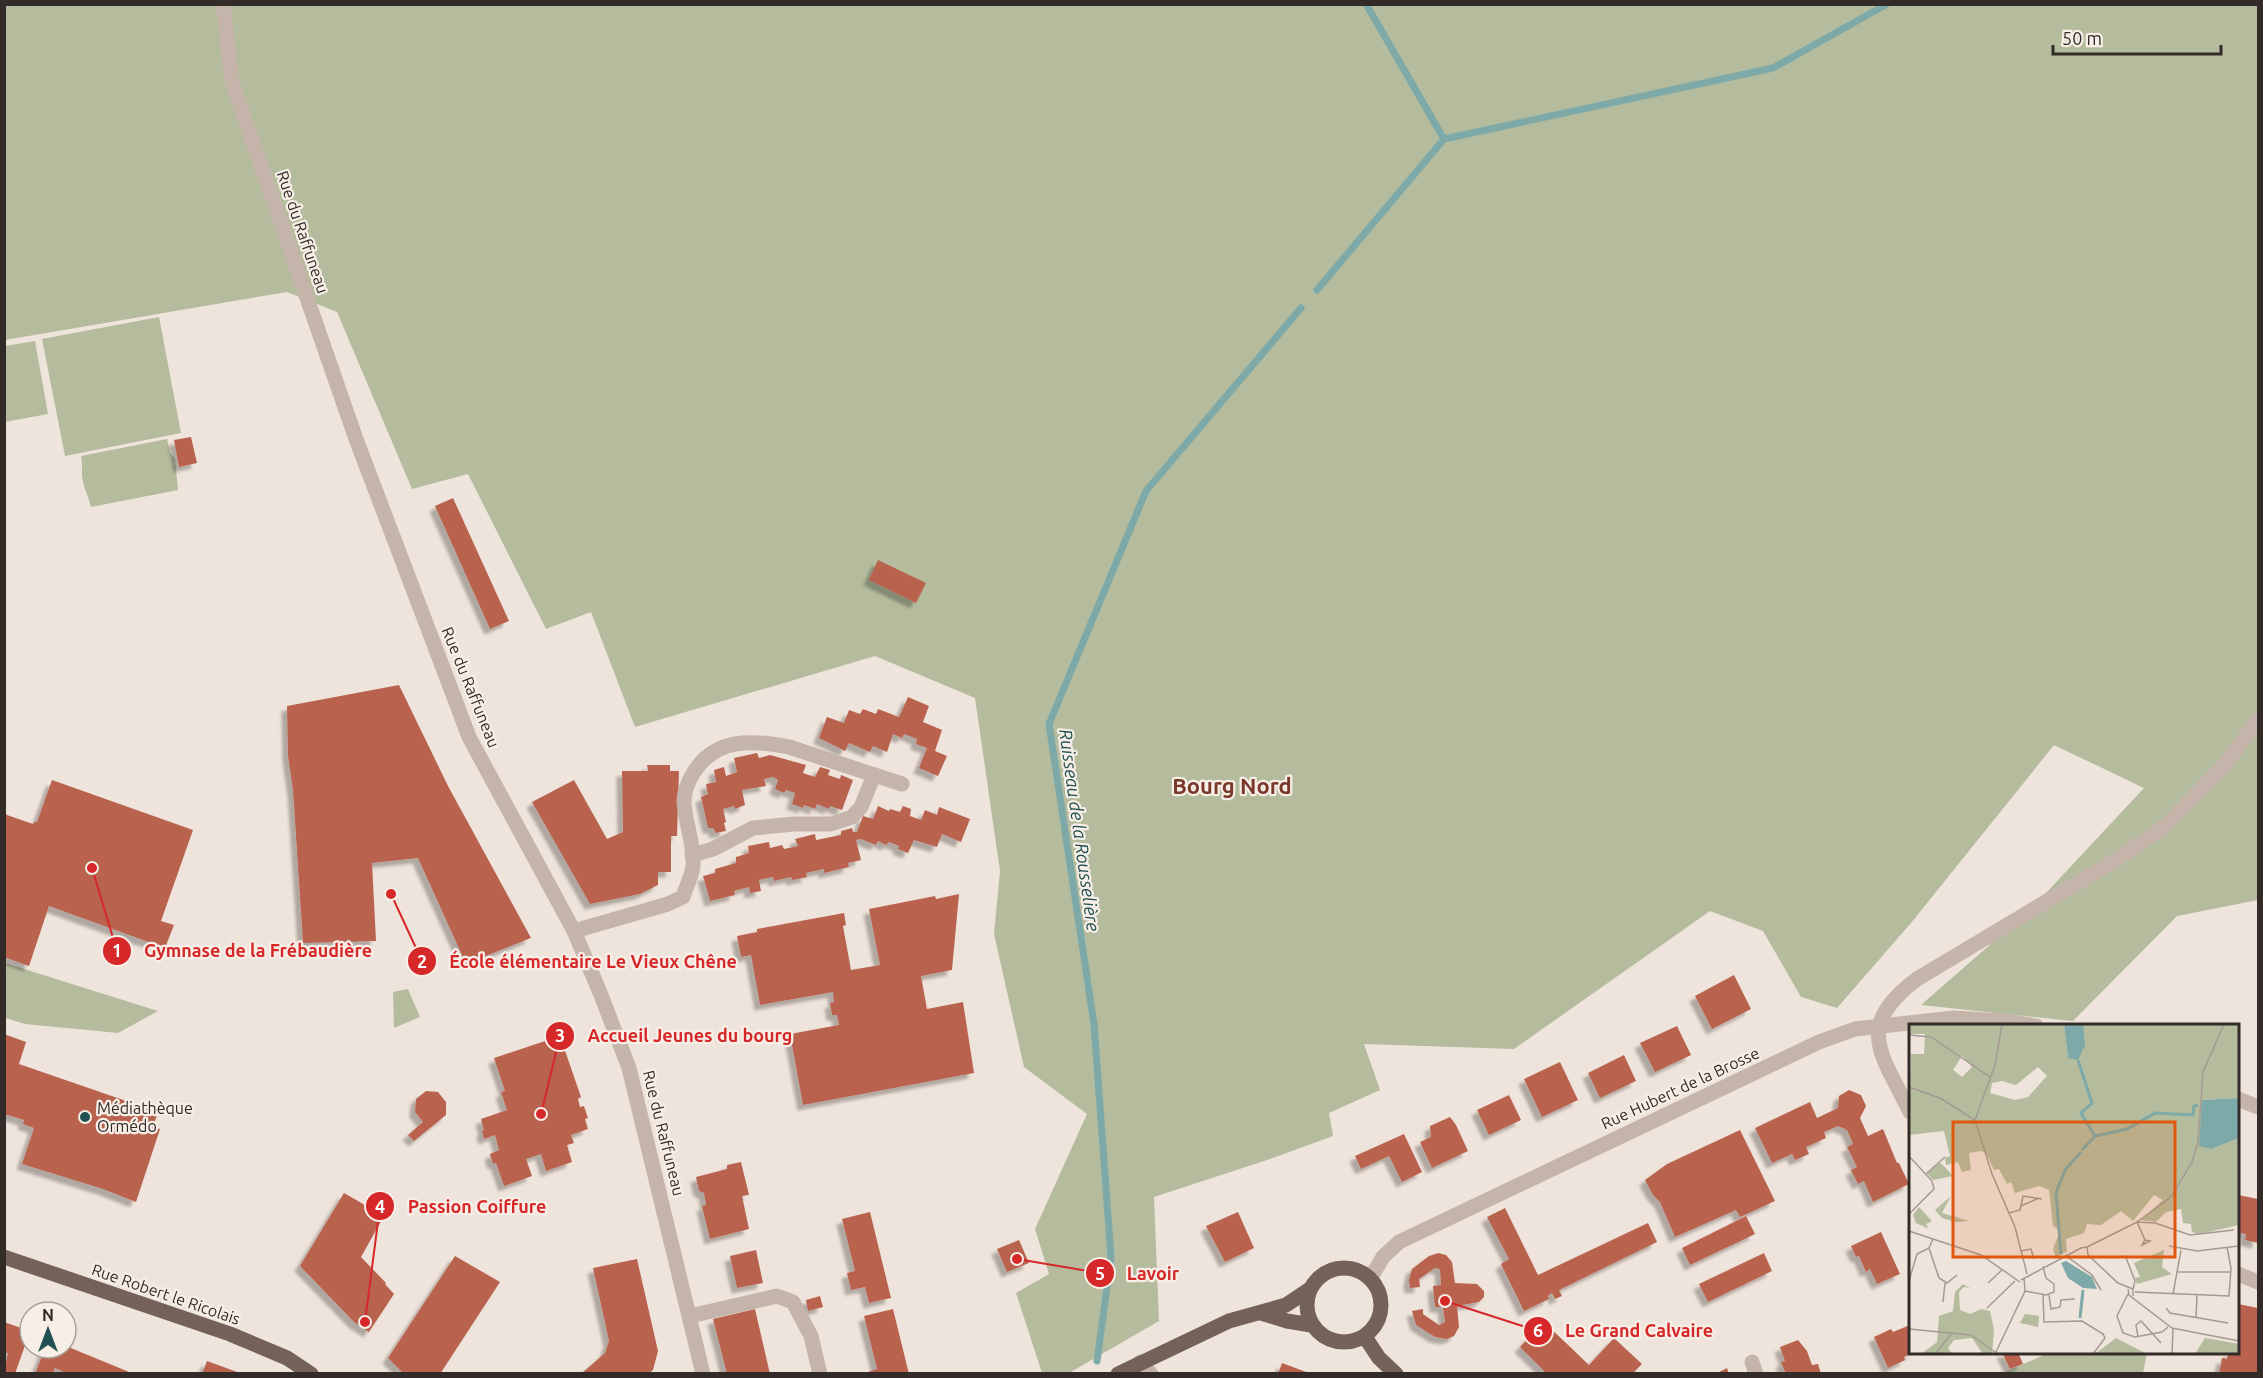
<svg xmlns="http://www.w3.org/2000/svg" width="2263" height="1378" font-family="Ubuntu,sans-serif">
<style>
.green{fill:#b4bc9d}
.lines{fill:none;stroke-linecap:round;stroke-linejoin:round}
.stream{stroke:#7da9a8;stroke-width:7}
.building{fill:#b96350;filter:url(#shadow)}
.minor{stroke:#c5b4a9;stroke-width:15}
.major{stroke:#74615a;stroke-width:15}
.poi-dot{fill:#225050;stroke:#f7efe7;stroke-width:2}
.labels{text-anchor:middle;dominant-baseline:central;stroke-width:4.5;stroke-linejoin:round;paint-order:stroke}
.street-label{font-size:16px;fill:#332b28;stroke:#f7efe7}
.poi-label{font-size:16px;fill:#332b28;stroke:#f7efe7;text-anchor:start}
.water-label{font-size:18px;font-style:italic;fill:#225050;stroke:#f7efe7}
.district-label{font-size:22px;font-weight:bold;fill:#79382a;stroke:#f7efe7}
.inset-river{fill:none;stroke:#7da9a8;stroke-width:3}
.inset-road{fill:none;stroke:#a49a93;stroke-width:1.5}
.view{fill:#df570d;fill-opacity:0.15;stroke:#df570d;stroke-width:3}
.inset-edge{fill:none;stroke:#332b28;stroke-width:3}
.leader{fill:none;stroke:#d62828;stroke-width:2}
.callout-dot{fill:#d62828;stroke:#f7efe7;stroke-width:2}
.mark-label{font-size:18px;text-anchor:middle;font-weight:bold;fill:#fff}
.callout-label{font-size:18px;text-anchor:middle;font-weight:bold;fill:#d62828;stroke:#f7efe7;stroke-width:4.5;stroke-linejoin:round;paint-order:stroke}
</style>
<defs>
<filter id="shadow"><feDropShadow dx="-5.5" dy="5.5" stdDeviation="1.5" flood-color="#0004"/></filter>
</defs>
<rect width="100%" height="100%" fill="#efe4db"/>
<!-- green -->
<g class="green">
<path d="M 5,5 L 2258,5 L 2258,900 L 2177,916 L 2073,1021 L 1921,1005 L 2031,909 L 2144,788 L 2054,745 L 1911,923 L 1837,1008 L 1801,997 L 1763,931 L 1710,911 L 1514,1049 L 1364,1044 L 1380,1090 L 1329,1113 L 1333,1136 L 1267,1160 L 1154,1197 L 1159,1321 L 1069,1373 L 1042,1373 L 1016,1293 L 1049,1274 L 1035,1229 L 1087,1114 L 1024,1067 L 994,934 L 1000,871 L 975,698 L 875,656 L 635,727 L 591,612 L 546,629 L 468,474 L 412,489 L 337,312 L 287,292 L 5,340 Z"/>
<path d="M 159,317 L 181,433 L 65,456 L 42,339 Z"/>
<path d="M 35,341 L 48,414 L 5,422 L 5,346 Z"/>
<path d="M 167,439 L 170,453 L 175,459 L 178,490 L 91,507 C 89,497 85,491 83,482 C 81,473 83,465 81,456 Z"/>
<path d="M 5,963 L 158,1011 L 118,1033 L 25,1024 L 5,1018 Z"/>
<path d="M 408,989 L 420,1017 L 394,1028 L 393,992 Z"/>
<path d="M 2049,1353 L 2147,1353 L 2143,1373 L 2000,1374 Z"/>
</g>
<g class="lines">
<!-- stream -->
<g class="stream">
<path d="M 1366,4 L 1444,139"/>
<path d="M 1317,290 L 1444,139 L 1773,68 L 1887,4"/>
<path d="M 1097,1361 L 1111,1257 L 1094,1024 L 1049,724 L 1146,491 L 1301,308"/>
</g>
</g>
<!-- building -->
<g class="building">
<path d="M 191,437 L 197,463 L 179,467 L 174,440 Z"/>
<path d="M 453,498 L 509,621 L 490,629 L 435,506 Z"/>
<path d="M 878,560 L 926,583 L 916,603 L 869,580 Z"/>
<path d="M 399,685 L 448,786 L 531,938 L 466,964 L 418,858 L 372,863 L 376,941 L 303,943 L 293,790 L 288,756 L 287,706 Z"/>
<path d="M 908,697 L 929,706 L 923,722 L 942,730 L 935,751 L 947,756 L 938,776 L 919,768 L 927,748 L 916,744 L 917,739 L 904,734 L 902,738 L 893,734 L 887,752 L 873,746 L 870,752 L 849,743 L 845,751 L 819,738 L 827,717 L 844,723 L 849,710 L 860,714 L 863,709 L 876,714 L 878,709 L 899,717 Z"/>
<path d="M 757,753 L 759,758 L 770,755 L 806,765 L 803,773 L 815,777 L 820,767 L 830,770 L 828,775 L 840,779 L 841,775 L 853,780 L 842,810 L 830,806 L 829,809 L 817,804 L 815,809 L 804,805 L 803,808 L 792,804 L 795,793 L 786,790 L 784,793 L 775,789 L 778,780 L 773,777 L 764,779 L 766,786 L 742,790 L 745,805 L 735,809 L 734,806 L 723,809 L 726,822 L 724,823 L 726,831 L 716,833 L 713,828 L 708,828 L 701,797 L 708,794 L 706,784 L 716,782 L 714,770 L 724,767 L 726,776 L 737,772 L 734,758 Z"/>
<path d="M 647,765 L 670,765 L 670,771 L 679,771 L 677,836 L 671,836 L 671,872 L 658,872 L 658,885 L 640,894 L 590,904 L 532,802 L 574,780 L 607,839 L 623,832 L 622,771 L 648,771 Z"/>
<path d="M 52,780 L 193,830 L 161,921 L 174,925 L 165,948 L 49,906 L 29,966 L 4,957 L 4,810 L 7,815 L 33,824 L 34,822 L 37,822 Z"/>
<path d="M 878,806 L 889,811 L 890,809 L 900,812 L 903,806 L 911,809 L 910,816 L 921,820 L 925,810 L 937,815 L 939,807 L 970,819 L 961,842 L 942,834 L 937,847 L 914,840 L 908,853 L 898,849 L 899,846 L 889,842 L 886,845 L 878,841 L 876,845 L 861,839 L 856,840 L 861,860 L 848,863 L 849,867 L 824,873 L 824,869 L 806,873 L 807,877 L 792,880 L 791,877 L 774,881 L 773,877 L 759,880 L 761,891 L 750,893 L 749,887 L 734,891 L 735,895 L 710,901 L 703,876 L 715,873 L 715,869 L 736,863 L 736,857 L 749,853 L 748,846 L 769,842 L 770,848 L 782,845 L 784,849 L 798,846 L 795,839 L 815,834 L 816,840 L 841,835 L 841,831 L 852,828 L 853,832 L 857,832 L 863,816 L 873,819 Z"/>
<path d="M 959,894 L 952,970 L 921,976 L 927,1009 L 963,1002 L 974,1073 L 803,1105 L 790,1034 L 839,1025 L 837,1015 L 832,1015 L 830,1003 L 834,1002 L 833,992 L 760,1005 L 751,955 L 741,957 L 737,936 L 757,932 L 757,929 L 844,913 L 846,925 L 843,926 L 851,970 L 880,965 L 869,909 L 935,896 L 936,899 Z"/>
<path d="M 1734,975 L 1751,1009 L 1712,1029 L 1695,996 Z"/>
<path d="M 1677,1026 L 1691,1055 L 1655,1072 L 1640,1043 Z"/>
<path d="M 4,1034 L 26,1042 L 19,1064 L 158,1112 L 153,1127 L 160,1129 L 136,1202 L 103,1189 L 22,1164 L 34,1128 L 23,1124 L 24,1120 L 4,1114 Z"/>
<path d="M 560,1036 L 581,1097 L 578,1099 L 580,1107 L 584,1106 L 588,1118 L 585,1119 L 588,1129 L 571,1135 L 574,1143 L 567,1145 L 572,1162 L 546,1171 L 541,1154 L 526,1159 L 532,1176 L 504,1186 L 496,1163 L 493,1164 L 490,1154 L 499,1150 L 495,1135 L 484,1139 L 482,1131 L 484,1130 L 481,1119 L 507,1110 L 501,1092 L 505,1091 L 494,1058 Z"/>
<path d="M 1624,1055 L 1636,1081 L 1600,1098 L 1588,1073 Z"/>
<path d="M 1560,1062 L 1578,1100 L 1542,1117 L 1524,1079 Z"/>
<path d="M 1849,1090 L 1861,1095 L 1866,1106 L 1860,1118 L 1868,1136 L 1883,1129 L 1897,1163 L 1899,1163 L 1909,1184 L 1873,1202 L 1864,1181 L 1858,1184 L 1851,1170 L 1857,1167 L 1847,1147 L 1853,1144 L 1847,1130 L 1838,1126 L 1824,1132 L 1826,1138 L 1806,1147 L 1809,1154 L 1795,1160 L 1792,1154 L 1772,1163 L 1755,1128 L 1810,1102 L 1817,1118 L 1838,1108 L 1839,1096 Z"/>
<path d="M 426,1091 L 438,1092 L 446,1102 L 446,1115 L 414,1141 L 408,1135 L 423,1122 L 415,1112 L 416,1099 Z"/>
<path d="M 1509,1095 L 1521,1120 L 1489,1135 L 1477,1110 Z"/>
<path d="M 1450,1117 L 1456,1125 L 1468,1151 L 1432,1168 L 1420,1142 L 1431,1137 L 1430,1126 Z"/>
<path d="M 1740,1130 L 1775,1201 L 1740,1217 L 1736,1210 L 1675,1237 L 1660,1202 L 1653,1195 L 1645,1180 L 1667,1164 Z"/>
<path d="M 1404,1134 L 1422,1172 L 1402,1182 L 1389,1156 L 1361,1169 L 1355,1156 Z"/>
<path d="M 741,1162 L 749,1195 L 742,1196 L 749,1229 L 710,1239 L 702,1206 L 706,1205 L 704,1193 L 699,1191 L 696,1177 L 727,1169 L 727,1165 Z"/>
<path d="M 344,1193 L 384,1216 L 361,1257 L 386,1283 L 385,1284 L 394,1294 L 369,1332 L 354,1322 L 300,1266 Z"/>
<path d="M 2238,1195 L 2258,1199 L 2258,1243 L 2245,1240 L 2246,1234 L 2238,1233 Z"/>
<path d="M 1505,1208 L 1538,1275 L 1648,1223 L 1657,1242 L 1559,1290 L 1562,1296 L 1555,1299 L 1552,1293 L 1548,1296 L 1549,1299 L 1524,1311 L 1501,1264 L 1509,1259 L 1487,1217 Z"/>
<path d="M 870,1212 L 891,1298 L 869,1303 L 865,1287 L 851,1290 L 847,1273 L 855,1271 L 842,1219 Z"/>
<path d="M 1238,1212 L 1254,1248 L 1225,1262 L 1206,1226 Z"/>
<path d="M 1746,1216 L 1755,1234 L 1690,1265 L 1682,1248 Z"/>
<path d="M 1881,1232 L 1900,1274 L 1877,1284 L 1870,1269 L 1866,1272 L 1859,1256 L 1856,1257 L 1851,1246 Z"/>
<path d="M 1019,1240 L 1029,1263 L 1007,1272 L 997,1249 Z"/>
<path d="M 756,1250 L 763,1283 L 737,1288 L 730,1256 Z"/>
<path d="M 1438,1253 L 1446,1255 L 1452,1262 L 1455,1283 L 1477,1284 L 1484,1291 L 1484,1297 L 1479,1302 L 1457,1306 L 1459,1327 L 1454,1336 L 1447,1339 L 1435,1337 L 1416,1325 L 1412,1311 L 1423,1309 L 1423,1314 L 1439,1325 L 1445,1322 L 1443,1307 L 1435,1307 L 1433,1286 L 1441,1285 L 1440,1269 L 1435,1268 L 1419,1279 L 1420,1287 L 1410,1288 L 1409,1280 L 1412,1269 L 1429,1256 Z"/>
<path d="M 1764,1253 L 1772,1271 L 1708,1302 L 1699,1284 Z"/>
<path d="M 455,1256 L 500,1282 L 440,1374 L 404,1374 L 388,1358 Z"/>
<path d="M 637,1259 L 658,1351 L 653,1370 L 648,1374 L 581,1374 L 605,1353 L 609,1341 L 593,1268 Z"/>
<path d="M 820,1296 L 823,1307 L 808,1311 L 806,1300 Z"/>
<path d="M 2238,1304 L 2258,1308 L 2258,1374 L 2219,1374 L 2222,1358 L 2227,1359 L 2228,1352 L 2238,1352 Z"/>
<path d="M 755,1309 L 770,1374 L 727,1374 L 713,1319 Z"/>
<path d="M 893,1309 L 909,1374 L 862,1374 L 877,1369 L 864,1316 Z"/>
<path d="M 4,1322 L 30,1331 L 15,1374 L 4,1372 L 8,1353 L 4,1352 Z"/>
<path d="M 1544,1322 L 1589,1365 L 1614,1338 L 1642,1364 L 1632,1374 L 1547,1374 L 1520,1347 Z"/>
<path d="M 1910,1325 L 1910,1352 L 1915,1352 L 1904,1357 L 1905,1360 L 1888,1368 L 1874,1337 L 1891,1329 L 1893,1332 Z"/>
<path d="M 1798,1340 L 1807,1351 L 1812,1365 L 1818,1364 L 1821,1374 L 1786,1374 L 1781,1362 L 1785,1361 L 1780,1347 Z"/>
<path d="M 66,1346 L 134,1374 L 68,1374 L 55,1368 L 52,1374 L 35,1374 L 45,1348 L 66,1348 Z"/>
<path d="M 2002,1352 L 2018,1352 L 2023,1364 L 2010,1369 Z"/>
<path d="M 207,1361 L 240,1373 L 240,1374 L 202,1374 Z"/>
<path d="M 1282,1363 L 1309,1373 L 1309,1374 L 1278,1374 Z"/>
<path d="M 1727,1368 L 1729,1374 L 1715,1374 Z"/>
</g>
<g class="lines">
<!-- minor -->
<g class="minor">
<path d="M 223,4 L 232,82 L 356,439 L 443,668 L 469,737 L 574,931 L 601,995 L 629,1068 L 703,1374"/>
<path d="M 692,855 L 713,849 L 753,828 L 794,824 L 831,824 L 852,817 L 861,807 L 874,775"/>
<path d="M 574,931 L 668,904 L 683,897 C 686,887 692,876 693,866 C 695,845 685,823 684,802 C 684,792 689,780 694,772 C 716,737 754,740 789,747 L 902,784"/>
<path d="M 2238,1099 L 2258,1107"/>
<path d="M 1910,1112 C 1882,1054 1853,1027 1917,979 L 2114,861 L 2164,827 L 2223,767 L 2258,720"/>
<path d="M 2238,1274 L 2258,1282"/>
<path d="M 1370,1279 L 1383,1257 L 1399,1242 L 1819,1042 L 1855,1029 L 1953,1018 L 2005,1021 L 2036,1026"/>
<path d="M 690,1316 L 777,1296 L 793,1302 L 811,1336 L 820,1374"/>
<path d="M 1140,1362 L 1151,1374"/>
<path d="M 1752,1362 L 1756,1374"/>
</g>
<!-- major -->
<g class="major">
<path d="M 4,1257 L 230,1334 L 287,1358 L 311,1374"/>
<circle cx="1344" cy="1305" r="37"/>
<path d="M 1261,1313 L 1287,1321 L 1311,1325"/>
<path d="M 1365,1337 L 1379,1358 L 1396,1374"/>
<path d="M 1118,1374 L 1229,1321 L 1286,1305 L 1310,1289"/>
</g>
</g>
<!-- markers -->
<circle class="poi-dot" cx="85" cy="1117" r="6"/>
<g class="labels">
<!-- street labels -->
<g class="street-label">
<text transform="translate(303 232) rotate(71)">Rue du Raffuneau</text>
<text transform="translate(471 687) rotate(68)">Rue du Raffuneau</text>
<text transform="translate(1680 1088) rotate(-25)">Rue Hubert de la Brosse</text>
<text transform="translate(664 1133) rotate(76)">Rue du Raffuneau</text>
<text transform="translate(166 1294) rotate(19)">Rue Robert le Ricolais</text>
</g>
<!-- poi labels -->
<g class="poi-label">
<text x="97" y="1108">Médiathèque<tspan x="97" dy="18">Ormédo</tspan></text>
</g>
<!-- water labels -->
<g class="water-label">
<text transform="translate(1080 830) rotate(82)">Ruisseau de la Rousselière</text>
</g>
<!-- district labels -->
<g class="district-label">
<text x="1232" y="785">Bourg Nord</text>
</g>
</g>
<!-- overview -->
<g transform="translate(1909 1024)">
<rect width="330" height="330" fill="#efe4db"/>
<path d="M 0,0 L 155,0 L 159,34 L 166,33 L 174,0 L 330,0 L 330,74 L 293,76 L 303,125 L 330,114 L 330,201 L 290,210 L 283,208 L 282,200 L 274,199 L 272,185 L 257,188 L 247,198 L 232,196 L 254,176 L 245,171 L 224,197 L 212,187 L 192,201 L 178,200 L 175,209 L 157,215 L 158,227 L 147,234 L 144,225 L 151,207 L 144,202 L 140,166 L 130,162 L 106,169 L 102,158 L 98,160 L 90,145 L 85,146 L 77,129 L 72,127 L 60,129 L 62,146 L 53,148 L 49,138 L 37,141 L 36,134 L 41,132 L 35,107 L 0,111 L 2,30 L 15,30 L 16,10 L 0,10 ZM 53,32 L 63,43 L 53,53 L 44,46 ZM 129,43 L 138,52 L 119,73 L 106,76 L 81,69 L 83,59 L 93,57 L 107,61 ZM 30,139 L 33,140 L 44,152 L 24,156 L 18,149 ZM 42,172 L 33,189 L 60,197 L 47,198 L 33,194 L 26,186 ZM 10,183 L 23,197 L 17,200 L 19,203 L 18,204 L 7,199 L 4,191 ZM 255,226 L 253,243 L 263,250 L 228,260 L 226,254 L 231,253 L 225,239 ZM 54,260 L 61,264 L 55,263 L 50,268 L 51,286 L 61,290 L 72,285 L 81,287 L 85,306 L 83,330 L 74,330 L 63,314 L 45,316 L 39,324 L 43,330 L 12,330 L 28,318 L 30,292 L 44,287 L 46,268 ZM 116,290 L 130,292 L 129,303 L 111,299 ZM 207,314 L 238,330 L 186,330 ZM 296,314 L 330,320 L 330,330 L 286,330 Z" fill="#b4bc9d" fill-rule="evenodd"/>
<path d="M 155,0 L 174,0 L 176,21 L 169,36 L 159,34 ZM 330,74 L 330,114 L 303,125 L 290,122 L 293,76 ZM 157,237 L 183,253 L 188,265 L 174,264 L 159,254 L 152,239 Z" fill="#7da9a8"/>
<path class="inset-river" d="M 169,36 L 183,79 L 172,89 L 186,112M 173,126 L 186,112 L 218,105 L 246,89 L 284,91 L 285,82 L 289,81M 152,230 L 147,169 L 156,146 L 172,128M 171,294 L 174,266"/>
<path class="inset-road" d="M 93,0 L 86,41 L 66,96 L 83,150 L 106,203 L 118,250M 0,11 L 22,13 L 81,53M 0,63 L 31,74 L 66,96M 0,132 L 23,157 L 25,165 L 0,190M 17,150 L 36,133M 112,182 L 130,174M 100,189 L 111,186 L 114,172 L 133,175M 228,198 L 262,173 L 283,138 L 289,118 L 294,48 L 315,0M 228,198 L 236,216 L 233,221 L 241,217 L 236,216M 0,207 L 72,231 L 111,258M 24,215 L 20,224 L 30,254 L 38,259 L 48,251M 260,222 L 288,227 L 330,222M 178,223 L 228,198 L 246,199 L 281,211 L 325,206M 172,224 L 178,223 L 179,231 L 209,259 L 224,265 L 224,272M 112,227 L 122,225 L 125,235M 156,231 L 183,251 L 192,266M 216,231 L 226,257 L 224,265M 268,248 L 322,248M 112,256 L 172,224M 0,257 L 8,230 L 20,224M 79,259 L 93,246M 219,265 L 220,271 L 263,304 L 330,317M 116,267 L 137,271 L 145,268 L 145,260 L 137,254 L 134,242M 226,268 L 320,272 L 322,244 L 318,223M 219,270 L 208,292 L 214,309 L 226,313 L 253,308 L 259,303M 264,270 L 272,226M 134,271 L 135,298 L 173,297 L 194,310 L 196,314 L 184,330M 140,271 L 142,285 L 151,283 L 152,276 L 166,275M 34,278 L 36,259M 78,284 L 106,257M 257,284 L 261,289 L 319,299M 287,294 L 288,271M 0,305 L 62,311 L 86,328M 229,313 L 227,301 L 232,297 L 252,319M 26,330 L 43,309M 86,330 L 116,267 L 115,254M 263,330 L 264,305"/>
<path class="view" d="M 44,98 L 266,98 L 266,233 L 44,233 Z"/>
<rect width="330" height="330" class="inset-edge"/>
</g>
<!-- callouts -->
<path class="leader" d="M92 868L117 951M391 894L422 961M541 1114L560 1036M365 1322L380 1206M1017 1259L1100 1273M1445 1301L1538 1331"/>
<g class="callout-dot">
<circle cx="92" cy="868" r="6"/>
<circle cx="391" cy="894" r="6"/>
<circle cx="541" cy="1114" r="6"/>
<circle cx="365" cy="1322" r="6"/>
<circle cx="1017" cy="1259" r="6"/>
<circle cx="1445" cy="1301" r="6"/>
<circle cx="117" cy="951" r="15"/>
<circle cx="422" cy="961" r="15"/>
<circle cx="560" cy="1036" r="15"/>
<circle cx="380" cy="1206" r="15"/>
<circle cx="1100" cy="1273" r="15"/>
<circle cx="1538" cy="1331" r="15"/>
</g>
<g class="mark-label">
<text x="117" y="957">1</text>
<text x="422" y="968">2</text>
<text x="560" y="1042">3</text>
<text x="380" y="1213">4</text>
<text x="1100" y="1280">5</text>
<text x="1538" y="1337">6</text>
</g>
<g class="callout-label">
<text x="258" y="957">Gymnase de la Frébaudière</text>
<text x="593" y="968">École élémentaire Le Vieux Chêne</text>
<text x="690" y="1042">Accueil Jeunes du bourg</text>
<text x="477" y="1213">Passion Coiffure</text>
<text x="1153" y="1280">Lavoir</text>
<text x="1639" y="1337">Le Grand Calvaire</text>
</g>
<!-- border -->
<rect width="2263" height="1378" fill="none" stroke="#332b28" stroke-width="12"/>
<!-- north arrow -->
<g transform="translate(48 1330)"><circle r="28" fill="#f7efe7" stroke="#a9a19b" stroke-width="1.5"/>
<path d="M0-4.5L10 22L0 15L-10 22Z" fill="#225050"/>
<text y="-9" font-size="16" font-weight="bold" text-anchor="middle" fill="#332b28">N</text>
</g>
<!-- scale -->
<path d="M2053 45v9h168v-9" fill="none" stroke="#332b28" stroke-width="3"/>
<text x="2062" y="45" font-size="18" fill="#332b28" stroke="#f7efe7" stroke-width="4.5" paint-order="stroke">50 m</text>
</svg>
